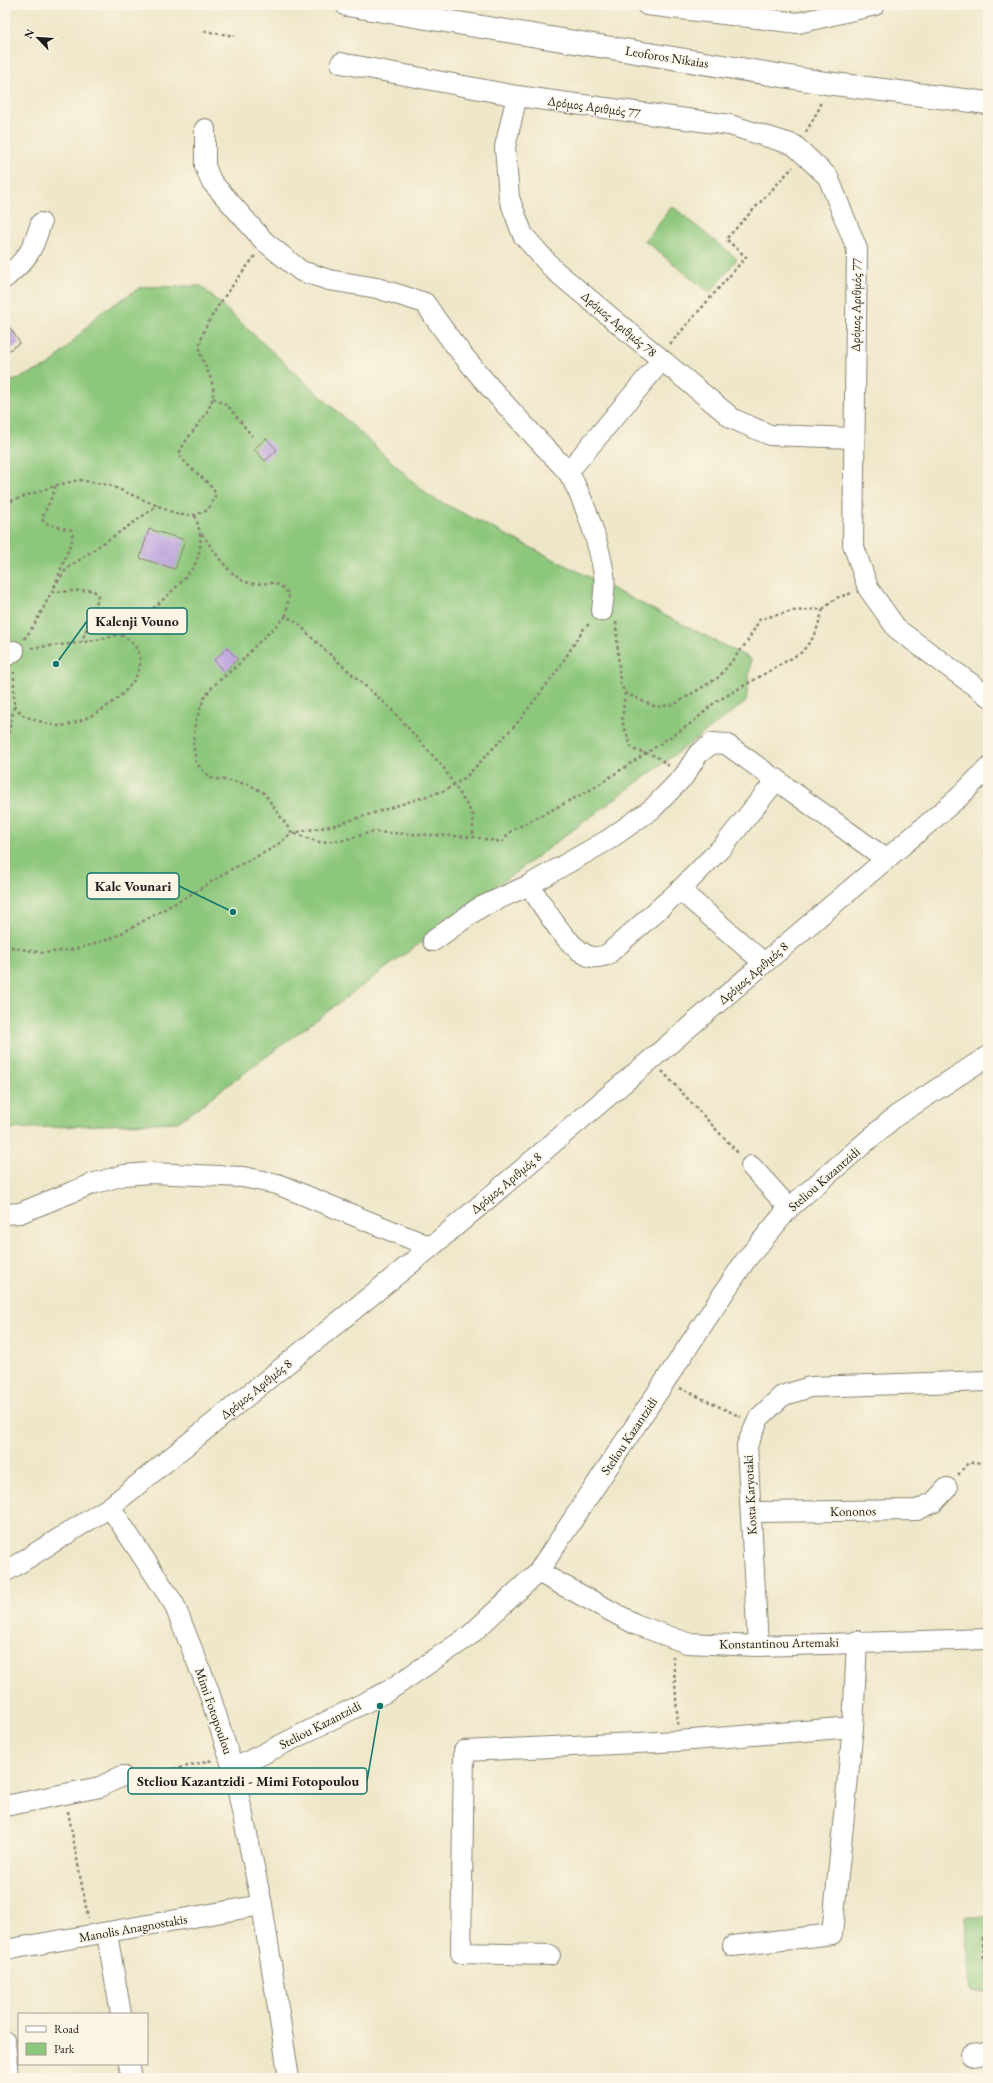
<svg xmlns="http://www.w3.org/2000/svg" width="993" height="2083" font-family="'EB Garamond',serif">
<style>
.green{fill:#8dc77b;stroke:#54724c}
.building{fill:#b79ddb}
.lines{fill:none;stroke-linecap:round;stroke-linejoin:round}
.minor-casing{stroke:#868272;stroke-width:22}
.major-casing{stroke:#868272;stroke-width:24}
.path{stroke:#868272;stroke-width:2.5;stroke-dasharray:3 3;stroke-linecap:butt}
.minor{stroke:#fff;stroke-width:20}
.major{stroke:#fff;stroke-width:22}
.labels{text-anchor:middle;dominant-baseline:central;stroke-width:3;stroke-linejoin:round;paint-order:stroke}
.street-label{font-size:13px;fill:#1c1c1c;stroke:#fcf5e5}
.leader{fill:none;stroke:#0f766e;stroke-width:1.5}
.callout-dot{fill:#0f766e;stroke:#fcf5e5;stroke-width:1.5}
.callout{fill:#fcf5e5;stroke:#0f766e;stroke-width:1.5}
.callout-label{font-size:14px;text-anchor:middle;font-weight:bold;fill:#1c1c1c}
</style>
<rect width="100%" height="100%" fill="#fcf5e5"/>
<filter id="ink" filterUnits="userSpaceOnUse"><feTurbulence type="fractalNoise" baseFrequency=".025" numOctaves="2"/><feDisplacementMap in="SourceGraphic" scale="8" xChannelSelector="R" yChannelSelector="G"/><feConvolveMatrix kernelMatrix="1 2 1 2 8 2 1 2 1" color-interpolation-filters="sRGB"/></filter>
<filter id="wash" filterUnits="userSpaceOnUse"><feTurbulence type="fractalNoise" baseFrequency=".012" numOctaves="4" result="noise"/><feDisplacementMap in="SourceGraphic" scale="16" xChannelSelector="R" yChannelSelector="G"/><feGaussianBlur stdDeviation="0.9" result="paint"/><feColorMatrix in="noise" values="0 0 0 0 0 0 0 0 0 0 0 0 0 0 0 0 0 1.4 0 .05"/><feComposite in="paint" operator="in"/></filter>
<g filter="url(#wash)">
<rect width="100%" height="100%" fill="#efe7c9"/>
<!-- green -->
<g class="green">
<path d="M 672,206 L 737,259 L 710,293 L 645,241 Z"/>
<path d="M 201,286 L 429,496 L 751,659 L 746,702 L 178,1122 L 5,1129 L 5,384 L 50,365 L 99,314 L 141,287 Z"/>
<path d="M 965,1917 L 988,1917 L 988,1991 L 970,1991 Z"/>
</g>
<g id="blocks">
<!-- building -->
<g class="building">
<path d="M 5,320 L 20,343 L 5,353 Z"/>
<path d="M 266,438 L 277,450 L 265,461 L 254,449 Z"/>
<path d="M 149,529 L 185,540 L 175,569 L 140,558 Z"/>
<path d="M 227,648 L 238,659 L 224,672 L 214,660 Z"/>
</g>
</g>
</g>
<g filter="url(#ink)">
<use href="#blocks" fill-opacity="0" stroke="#868272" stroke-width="1"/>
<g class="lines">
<!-- minor casing -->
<g class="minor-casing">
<g id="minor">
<path d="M 647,5 L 798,23 L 875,5"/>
<path d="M 341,63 L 517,96 L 730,125 L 794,145 L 828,177 L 857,249 L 853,544 L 868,588 L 897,629 L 988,696"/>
<path d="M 517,96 L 505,147 L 509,198 L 523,235 L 554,270 L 733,419 L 770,435 L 854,438"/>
<path d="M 205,129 L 205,166 L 211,181 L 264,241 L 301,271 L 329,280 L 377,288 L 425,303 C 465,365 518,418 568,472 C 584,498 599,544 604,574 C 606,585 603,599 602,611"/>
<path d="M 5,278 C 28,258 32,252 41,223"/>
<path d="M 568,472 L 662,360"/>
<path d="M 5,657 L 14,651"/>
<path d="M 529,885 C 543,905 568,951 592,957 C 596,958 603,956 607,955 L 680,890 L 725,844 L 777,779"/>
<path d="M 680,890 L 764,963"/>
<path d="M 433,941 L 479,908 L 529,885 L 608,840 L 652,809 L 684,776 L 698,754 L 713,743 L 726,744 L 886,859"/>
<path d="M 751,1166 L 789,1208"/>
<path d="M 5,1214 L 20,1213 L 92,1184 L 124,1175 L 150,1173 L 243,1177 L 277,1184 L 431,1247"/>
<path d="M 110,1507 L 174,1604 L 208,1689 L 233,1769 L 262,1905 L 289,2078"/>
<path d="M 752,1512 L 917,1510 L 934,1502 L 947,1488"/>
<path d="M 5,1572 L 110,1507 L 431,1247 L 958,798 L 988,768"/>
<path d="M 538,1572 L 635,1624 L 687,1643 L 758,1646 L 988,1639"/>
<path d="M 758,1646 L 747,1445 L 759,1418 L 782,1396 L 810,1387 L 988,1381"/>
<path d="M 233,1769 L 388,1691 L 469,1636 L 538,1572 L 745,1261 L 789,1208 L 896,1116 L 988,1056"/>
<path d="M 5,1806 L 100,1787 L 122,1776"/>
<path d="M 107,1934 L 121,2014"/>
<path d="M 733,1946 L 832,1934 L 853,1727 L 857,1641"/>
<path d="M 5,1950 L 262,1905"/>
<path d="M 550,1955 L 461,1953 L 464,1751 L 679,1741 L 853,1727"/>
<path d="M 5,2042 L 8,2078"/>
<path d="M 971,2055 L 988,2053"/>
<path d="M 129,2064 L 132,2078"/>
</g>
</g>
<!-- major casing -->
<g class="major-casing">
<path id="major" d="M 347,5 L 826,83 L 988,103"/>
</g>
<!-- path -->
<g class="path">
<path d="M 204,31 L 235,36"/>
<path d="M 806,132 L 820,107 L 820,101"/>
<path d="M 670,344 L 746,257 L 726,239 L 793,167"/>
<path d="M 213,398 L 228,406 L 252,436"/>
<path d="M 5,503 L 57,485 L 79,480 L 109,485 L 179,515 L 195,515 L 208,510 L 216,494 C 206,477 190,471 179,454 C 187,434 206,420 212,400 C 218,382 202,366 200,350 C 197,327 241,275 255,256"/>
<path d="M 202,534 C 212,548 230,577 246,582 C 265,588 273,575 289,594 L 286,616 L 299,624 L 314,640 L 391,709 L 443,767 L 473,815 L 473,837"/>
<path d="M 54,587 L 73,538 L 71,530 L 44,523 L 42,518 L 55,490 L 55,486"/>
<path d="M 52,592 L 93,590 L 98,595 L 97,601 L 82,641"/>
<path d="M 286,616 L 256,645 L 240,663 L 213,686 L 204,698 L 195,723 L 193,744 L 196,763 L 211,778 L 248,784 L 264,793 L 292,833 L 319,842 L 344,840 L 372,832 L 473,837 L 502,842 L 511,831 L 592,789 L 693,722 L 714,703 L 802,652 L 815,635 L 823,609"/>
<path d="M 616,622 L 620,682 L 625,693 L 656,707 L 675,704 L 719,677 L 747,642 L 760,619 L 793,611 L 823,609 L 836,598 L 852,593"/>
<path d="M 24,639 C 41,618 49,592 65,571 C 70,565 79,561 85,556 C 109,538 134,524 157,505"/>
<path d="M 31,648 C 59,644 92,644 118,634 C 135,627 190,578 196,562 C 203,544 201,533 195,515"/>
<path d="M 625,693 L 622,721 L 632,749 L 656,756 L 669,766"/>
<path d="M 14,706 C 17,709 20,712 23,715 C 28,718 56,727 61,726 C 90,723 161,680 134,645 C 131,640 124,637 119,634"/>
<path d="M 5,751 L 14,706 L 14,672"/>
<path d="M 5,946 L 44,953 L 77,949 L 115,937 L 195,892 L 232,869 L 273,848 L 292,833 L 336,825 L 446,790 L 466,777 L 518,722 L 557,671 L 583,630 L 590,623"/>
<path d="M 662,1071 L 739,1154"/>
<path d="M 680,1388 L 741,1417"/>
<path d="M 958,1475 L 968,1463 L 988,1462"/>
<path d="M 673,1656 L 678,1725"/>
<path d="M 138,1775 L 153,1774 L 213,1760"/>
<path d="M 68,1811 L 88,1918"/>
<path d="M 988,1936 L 983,1936 L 984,1961 L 988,1961"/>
</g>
<!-- minor -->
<use href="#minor" class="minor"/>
<!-- major -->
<use href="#major" class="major"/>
</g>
</g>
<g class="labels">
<!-- street labels -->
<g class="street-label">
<text transform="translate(667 57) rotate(9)">Leoforos Nikaias</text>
<text transform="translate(594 107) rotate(8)">Δρόμος Αριθμός 77</text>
<text transform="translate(856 305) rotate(-89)">Δρόμος Αριθμός 77</text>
<text transform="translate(619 324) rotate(40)">Δρόμος Αριθμός 78</text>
<text transform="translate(753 973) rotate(-41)">Δρόμος Αριθμός 8</text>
<text transform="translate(824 1179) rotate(-41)">Steliou Kazantzidi</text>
<text transform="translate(506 1183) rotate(-40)">Δρόμος Αριθμός 8</text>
<text transform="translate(256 1389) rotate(-39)">Δρόμος Αριθμός 8</text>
<text transform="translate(629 1436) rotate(-56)">Steliou Kazantzidi</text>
<text transform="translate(750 1495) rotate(-93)">Kosta Karyotaki</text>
<text transform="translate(853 1511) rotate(-1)">Kononos</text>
<text transform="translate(779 1643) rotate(-1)">Konstantinou Artemaki</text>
<text transform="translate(214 1711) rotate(71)">Mimi Fotopoulou</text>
<text transform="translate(320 1725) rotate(-27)">Steliou Kazantzidi</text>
<text transform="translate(133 1928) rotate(-10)">Manolis Anagnostakis</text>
</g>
</g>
<!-- callouts -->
<path class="leader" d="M56 664L87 621M233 912L179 886M380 1706L367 1781"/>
<g class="callout-dot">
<circle cx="56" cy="664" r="4"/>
<circle cx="233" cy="912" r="4"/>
<circle cx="380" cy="1706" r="4"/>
</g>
<g class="callout">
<rect x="87" y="608" width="100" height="26" rx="4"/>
<rect x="87" y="873" width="92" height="26" rx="4"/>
<rect x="128" y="1768" width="239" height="26" rx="4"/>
</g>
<g class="callout-label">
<text x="137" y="626">Kalenji Vouno</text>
<text x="133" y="891">Kale Vounari</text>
<text x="248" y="1786">Steliou Kazantzidi - Mimi Fotopoulou</text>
</g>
<!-- margin -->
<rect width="993" height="2083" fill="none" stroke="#fcf5e5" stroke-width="20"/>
<!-- legend -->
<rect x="18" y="2013" width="130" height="52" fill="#fcf5e5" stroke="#a29e95"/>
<rect x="26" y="2026" width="20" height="6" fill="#ffffff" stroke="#a29e95"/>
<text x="54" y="2033" font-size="12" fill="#1c1c1c">Road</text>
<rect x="26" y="2043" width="20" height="12" fill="#8dc77b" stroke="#a29e95"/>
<text x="54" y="2053" font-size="12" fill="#1c1c1c">Park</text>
<!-- north arrow -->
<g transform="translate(38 38) rotate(295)" stroke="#fcf5e5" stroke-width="3" paint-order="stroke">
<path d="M0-3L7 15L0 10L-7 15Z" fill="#1c1c1c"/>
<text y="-6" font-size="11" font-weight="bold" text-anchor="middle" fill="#1c1c1c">N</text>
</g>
</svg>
